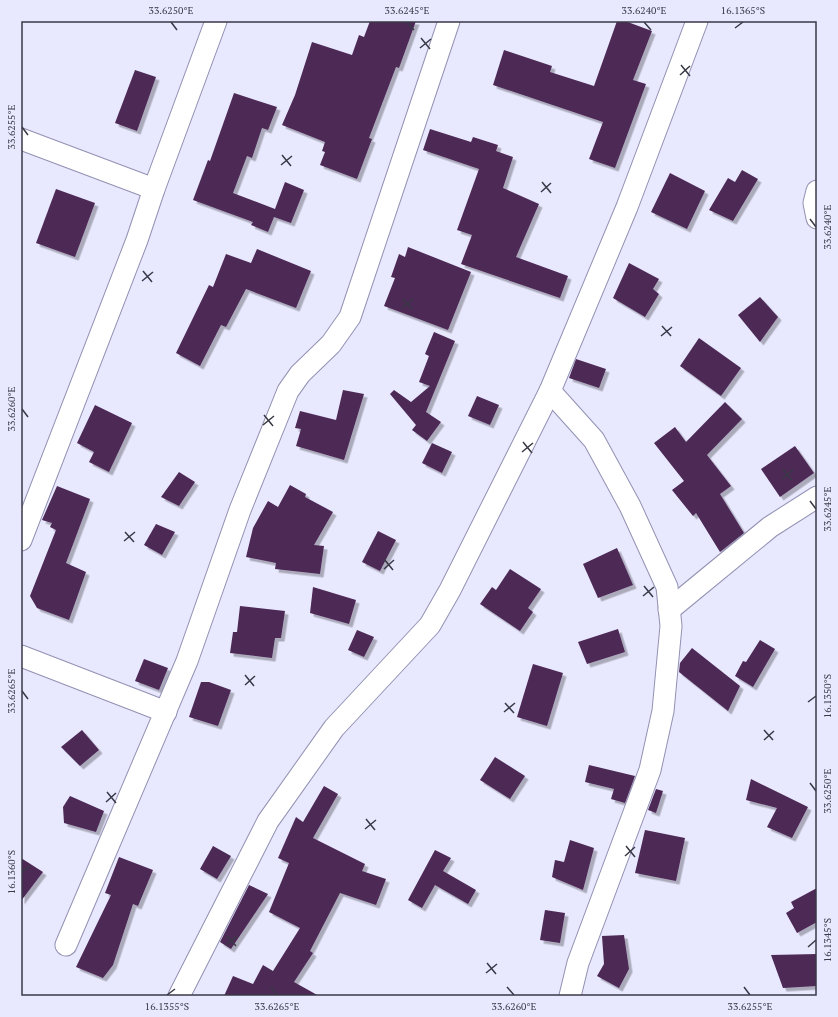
<svg xmlns="http://www.w3.org/2000/svg" width="838" height="1017" font-family="'PT Serif',serif">
<style>
.building{fill:#4d2956;filter:url(#shadow)}
.lines{fill:none;stroke-linecap:round;stroke-linejoin:round}
.minor-casing{stroke:#9291b3;stroke-width:23}
.minor{stroke:#fff;stroke-width:21}
.ticks{fill:none;stroke:#393947;stroke-width:1.5}
.neatline{fill:none;stroke:#393947;stroke-width:1.5}
.ticks-label{font-size:10px;text-anchor:middle;fill:#393947}
</style>
<defs>
<filter id="shadow"><feDropShadow dx="3.5" dy="3.5" stdDeviation="0" flood-color="#0004"/></filter>
</defs>
<rect width="100%" height="100%" fill="#e8e8fe"/>
<!-- building -->
<g class="building">
<path d="M 370,21 L 416,21 L 399,68 L 396,67 L 369,138 L 372,139 L 357,179 L 320,165 L 325,152 L 322,151 L 325,142 L 282,125 L 295,95 L 312,42 L 352,55 L 359,35 L 364,37 Z"/>
<path d="M 617,21 L 625,21 L 652,31 L 633,80 L 646,84 L 615,168 L 589,159 L 603,122 L 493,85 L 504,50 L 552,66 L 550,72 L 594,86 Z"/>
<path d="M 135,70 L 156,77 L 137,131 L 115,123 Z"/>
<path d="M 234,93 L 277,107 L 268,130 L 262,128 L 252,158 L 247,156 L 233,193 L 275,209 L 285,182 L 304,190 L 291,223 L 274,217 L 268,232 L 251,225 L 253,222 L 193,200 L 208,160 L 210,161 Z"/>
<path d="M 430,129 L 471,142 L 473,137 L 498,145 L 496,151 L 513,157 L 503,188 L 539,204 L 516,257 L 568,276 L 560,298 L 461,264 L 472,235 L 457,230 L 479,169 L 423,150 Z"/>
<path d="M 742,170 L 758,179 L 733,221 L 709,210 L 728,178 L 735,182 Z"/>
<path d="M 670,173 L 705,191 L 687,229 L 651,212 Z"/>
<path d="M 56,189 L 95,203 L 75,257 L 36,243 Z"/>
<path d="M 408,247 L 471,272 L 448,330 L 384,306 L 395,278 L 391,277 L 399,254 L 405,257 Z"/>
<path d="M 257,249 L 311,271 L 296,308 L 246,289 L 226,327 L 221,325 L 200,366 L 176,353 L 209,285 L 213,287 L 226,254 L 251,263 Z"/>
<path d="M 629,263 L 659,279 L 653,289 L 659,294 L 645,317 L 613,298 Z"/>
<path d="M 760,297 L 778,317 L 760,342 L 738,315 Z"/>
<path d="M 434,332 L 455,341 L 426,412 L 441,422 L 427,441 L 412,430 L 416,425 L 390,394 L 394,390 L 411,402 L 430,386 L 419,382 L 429,356 L 425,354 Z"/>
<path d="M 699,338 L 741,368 L 721,396 L 680,366 Z"/>
<path d="M 576,359 L 606,369 L 599,388 L 569,378 Z"/>
<path d="M 343,390 L 364,394 L 344,460 L 296,446 L 301,429 L 295,428 L 300,411 L 336,420 Z"/>
<path d="M 477,396 L 499,405 L 490,425 L 468,416 Z"/>
<path d="M 725,402 L 742,419 L 707,455 L 731,486 L 720,494 L 744,533 L 720,552 L 696,513 L 693,516 L 672,490 L 684,481 L 654,443 L 675,427 L 686,442 Z"/>
<path d="M 95,405 L 132,423 L 109,472 L 89,462 L 94,452 L 77,443 Z"/>
<path d="M 432,443 L 452,452 L 442,473 L 422,463 Z"/>
<path d="M 795,446 L 814,473 L 780,497 L 761,469 Z"/>
<path d="M 179,472 L 195,482 L 179,506 L 161,497 Z"/>
<path d="M 290,485 L 306,494 L 305,497 L 333,512 L 314,545 L 324,546 L 320,574 L 275,569 L 276,563 L 246,557 L 253,528 L 268,501 L 278,507 Z"/>
<path d="M 57,486 L 90,499 L 66,563 L 86,572 L 69,620 L 37,608 L 30,596 L 56,530 L 50,527 L 52,523 L 42,520 Z"/>
<path d="M 156,524 L 175,532 L 162,555 L 144,545 Z"/>
<path d="M 378,531 L 396,540 L 380,571 L 362,562 Z"/>
<path d="M 617,548 L 633,585 L 598,598 L 583,564 Z"/>
<path d="M 510,569 L 541,589 L 528,608 L 533,612 L 520,631 L 480,604 L 492,587 L 496,590 Z"/>
<path d="M 313,587 L 356,600 L 349,624 L 310,613 Z"/>
<path d="M 240,606 L 285,611 L 281,638 L 275,638 L 272,658 L 230,653 L 233,632 L 237,632 Z"/>
<path d="M 618,629 L 625,652 L 587,664 L 578,642 Z"/>
<path d="M 357,630 L 374,637 L 364,657 L 348,650 Z"/>
<path d="M 760,640 L 775,649 L 753,687 L 735,676 L 743,661 L 746,662 Z"/>
<path d="M 692,648 L 740,686 L 728,711 L 679,672 L 680,663 Z"/>
<path d="M 144,659 L 168,668 L 159,690 L 135,681 Z"/>
<path d="M 533,664 L 563,673 L 547,726 L 517,717 Z"/>
<path d="M 201,682 L 209,682 L 231,690 L 218,726 L 189,717 Z"/>
<path d="M 82,730 L 99,750 L 80,766 L 61,747 Z"/>
<path d="M 495,757 L 525,776 L 510,799 L 480,780 Z"/>
<path d="M 589,765 L 635,776 L 625,803 L 611,799 L 614,789 L 585,782 Z"/>
<path d="M 751,779 L 808,807 L 792,838 L 767,827 L 777,808 L 746,800 Z"/>
<path d="M 324,786 L 338,794 L 313,838 L 365,864 L 362,871 L 386,879 L 376,905 L 340,893 L 310,951 L 313,953 L 294,982 L 319,996 L 224,996 L 233,976 L 253,984 L 263,965 L 273,971 L 300,928 L 269,912 L 289,863 L 278,858 L 296,817 L 303,822 Z"/>
<path d="M 656,789 L 663,791 L 656,813 L 648,810 Z"/>
<path d="M 70,796 L 104,811 L 96,832 L 64,823 L 63,807 Z"/>
<path d="M 645,830 L 685,838 L 676,881 L 635,873 Z"/>
<path d="M 570,840 L 594,848 L 583,890 L 552,877 L 555,860 L 564,862 Z"/>
<path d="M 213,846 L 231,856 L 217,879 L 200,869 Z"/>
<path d="M 435,850 L 451,858 L 443,871 L 476,890 L 468,904 L 435,885 L 422,908 L 408,900 Z"/>
<path d="M 119,857 L 153,870 L 138,906 L 133,904 L 113,965 L 103,978 L 76,967 L 111,895 L 105,893 Z"/>
<path d="M 21,858 L 43,872 L 21,901 Z"/>
<path d="M 249,885 L 268,894 L 231,949 L 220,942 Z"/>
<path d="M 817,888 L 817,922 L 797,933 L 786,913 L 794,908 L 791,902 Z"/>
<path d="M 545,910 L 565,913 L 560,943 L 540,940 Z"/>
<path d="M 624,935 L 629,969 L 619,988 L 597,976 L 604,964 L 602,936 Z"/>
<path d="M 817,954 L 817,986 L 783,988 L 771,955 Z"/>
</g>
<g class="lines">
<!-- minor casing -->
<g class="minor-casing">
<g id="minor">
<path d="M 21,139 L 154,189"/>
<path d="M 817,191 L 814,203 L 817,218"/>
<path d="M 550,391 L 594,440 L 630,506 L 667,587 L 671,626 L 663,711 L 650,770 L 578,963 L 570,996"/>
<path d="M 21,540 L 137,240 L 154,189 L 216,21"/>
<path d="M 669,610 L 770,527 L 817,497"/>
<path d="M 21,656 L 166,712"/>
<path d="M 66,945 L 187,661 L 240,510 L 288,391 L 300,374 L 331,344 L 350,317 L 449,21"/>
<path d="M 179,996 L 268,821 L 334,728 L 430,625 L 450,590 L 550,391 L 627,207 L 697,21"/>
</g>
</g>
<!-- minor -->
<use href="#minor" class="minor"/>
</g>
<!-- ticks -->
<path class="ticks" d="M 171,22 L 177,30M 407,22 L 414,30M 644,22 L 651,30M 735,28 L 743,22M 421,38 L 430,49M 420,48 L 431,39M 681,65 L 690,76M 680,75 L 690,66M 22,127 L 28,135M 282,155 L 291,166M 281,165 L 292,156M 542,182 L 551,193M 541,192 L 551,183M 810,219 L 816,227M 143,271 L 152,282M 142,281 L 153,272M 403,299 L 412,309M 402,308 L 413,299M 662,326 L 671,336M 661,336 L 672,327M 22,409 L 28,417M 264,415 L 273,426M 263,425 L 274,416M 523,442 L 532,453M 522,452 L 533,443M 783,469 L 792,480M 782,479 L 793,470M 810,501 L 816,509M 125,532 L 134,542M 124,541 L 135,532M 384,559 L 393,570M 384,569 L 394,560M 644,586 L 653,597M 643,596 L 654,587M 245,675 L 254,686M 245,685 L 255,676M 22,691 L 28,699M 808,702 L 816,696M 505,703 L 514,713M 504,712 L 515,703M 764,730 L 773,740M 764,740 L 774,731M 810,783 L 816,791M 107,792 L 116,803M 106,802 L 116,793M 366,819 L 375,830M 365,829 L 376,820M 626,846 L 635,857M 625,856 L 635,847M 22,872 L 30,866M 227,936 L 236,946M 226,945 L 237,936M 808,947 L 816,940M 487,963 L 496,974M 486,973 L 497,964M 271,987 L 277,995M 507,987 L 514,995M 744,987 L 750,995M 167,995 L 175,989"/>
<!-- border -->
<rect width="838" height="1017" fill="none" stroke="#e8e8fe" stroke-width="44"/>
<rect x="22" y="22" width="794" height="973" class="neatline"/>
<g class="ticks-label">
<text x="171" y="14">33.6250°E</text>
<text x="407" y="14">33.6245°E</text>
<text x="644" y="14">33.6240°E</text>
<text x="743" y="14">16.1365°S</text>
<text transform="translate(11 127) rotate(-90)" y="4">33.6255°E</text>
<text transform="translate(827 227) rotate(-90)" y="4">33.6240°E</text>
<text transform="translate(11 409) rotate(-90)" y="4">33.6260°E</text>
<text transform="translate(827 509) rotate(-90)" y="4">33.6245°E</text>
<text transform="translate(11 691) rotate(-90)" y="4">33.6265°E</text>
<text transform="translate(827 696) rotate(-90)" y="4">16.1350°S</text>
<text transform="translate(827 791) rotate(-90)" y="4">33.6250°E</text>
<text transform="translate(11 872) rotate(-90)" y="4">16.1360°S</text>
<text transform="translate(827 940) rotate(-90)" y="4">16.1345°S</text>
<text x="167" y="1010">16.1355°S</text>
<text x="277" y="1010">33.6265°E</text>
<text x="514" y="1010">33.6260°E</text>
<text x="750" y="1010">33.6255°E</text>
</g>
</svg>
